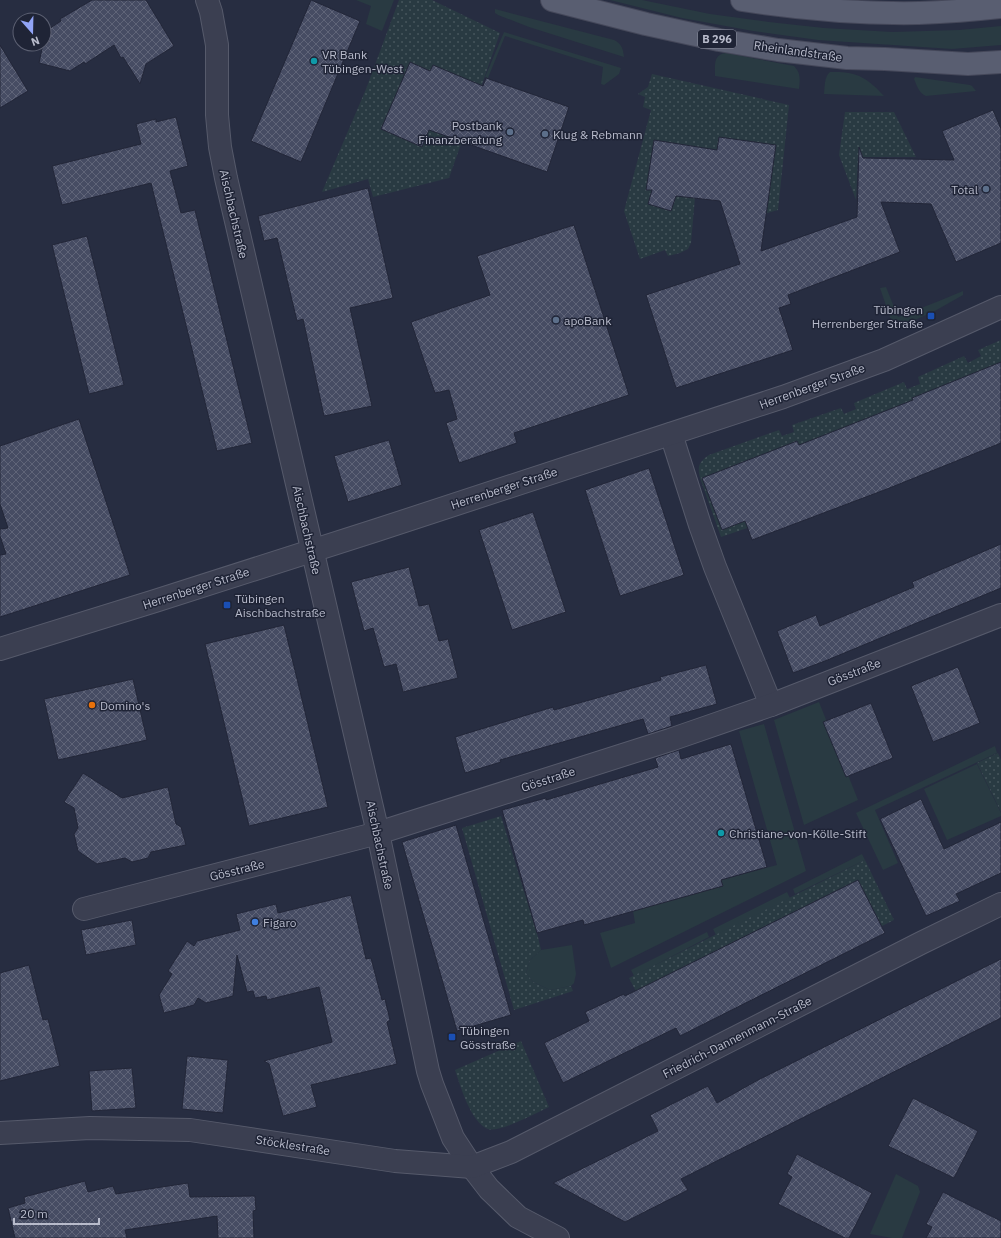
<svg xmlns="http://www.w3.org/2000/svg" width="1001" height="1238" font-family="'IBM Plex Sans',sans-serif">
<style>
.green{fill:#293a42}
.garden{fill:url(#garden-dots)}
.building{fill:url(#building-cross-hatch);stroke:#222638}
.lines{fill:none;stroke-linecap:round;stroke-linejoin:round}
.minor-casing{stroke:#565a6b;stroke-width:24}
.primary-casing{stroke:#45485a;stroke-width:24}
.minor{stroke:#3b3f51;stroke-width:22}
.primary{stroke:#595e71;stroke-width:22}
.culture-dot{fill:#0f9aa8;stroke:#1f2436;stroke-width:1.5}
.service-dot{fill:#5c6f8a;stroke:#1f2436;stroke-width:1.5}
.transit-dot{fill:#1a4fb4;stroke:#1f2436;stroke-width:1.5}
.food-dot{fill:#e8710a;stroke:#1f2436;stroke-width:1.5}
.shop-dot{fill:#3f7fe0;stroke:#1f2436;stroke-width:1.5}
.labels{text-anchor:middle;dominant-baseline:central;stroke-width:3;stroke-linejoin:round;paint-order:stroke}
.shield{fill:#1f2436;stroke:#8a8e9e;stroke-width:1}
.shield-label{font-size:11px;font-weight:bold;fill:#b8bbcb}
.street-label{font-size:12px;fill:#b8bbcb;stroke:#1f2436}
.poi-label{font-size:12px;fill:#b8bbcb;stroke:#1f2436;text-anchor:start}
</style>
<defs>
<pattern id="garden-dots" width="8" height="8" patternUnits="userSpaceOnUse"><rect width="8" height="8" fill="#293a42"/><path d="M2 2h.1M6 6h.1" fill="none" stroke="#46555c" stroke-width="1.8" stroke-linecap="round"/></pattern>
<pattern id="building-cross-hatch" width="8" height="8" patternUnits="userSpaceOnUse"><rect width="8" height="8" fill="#464c63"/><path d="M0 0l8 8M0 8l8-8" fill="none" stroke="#5f6478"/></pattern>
</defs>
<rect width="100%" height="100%" fill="#272d41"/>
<!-- green -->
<g class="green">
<path d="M 356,0 L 394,0 L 382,31 L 366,24 L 371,6 Z"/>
<path d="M 610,0 L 642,0 L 710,14 L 769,22 L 824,28 L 892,32 L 959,30 L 1001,26 L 1001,45 L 952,49 L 818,40 L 753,31 L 682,18 Z"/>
<path d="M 495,9 L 614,40 C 622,44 623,49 624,57 L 529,27 L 498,15 L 495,13 Z"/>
<path d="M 504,32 L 621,68 L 619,74 L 604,85 L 601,84 L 603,67 L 505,36 L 488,78 L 485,77 Z"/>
<path d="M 726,53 L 794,66 C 801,73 800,80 799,89 L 715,76 C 715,66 713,54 726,53 Z"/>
<path d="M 830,72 C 856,71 867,77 884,96 L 824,94 C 825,86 824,77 830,72 Z"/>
<path d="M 915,77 L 970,85 L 972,86 L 976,91 L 926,96 C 919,93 917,86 914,79 Z"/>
<path d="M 886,287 L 898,317 L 939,301 L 963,291 L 963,295 L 933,312 L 894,329 L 880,288 Z"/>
<path d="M 819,702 L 858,800 L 804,825 L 774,720 Z"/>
<path d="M 764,724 L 806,871 L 611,968 L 600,933 L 635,923 L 633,911 L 723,886 L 721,880 L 777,865 L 739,731 Z"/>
<path d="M 995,746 L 997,753 L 875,810 L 898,863 L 883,870 L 856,813 Z"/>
<path d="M 977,764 L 1001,813 L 1001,816 L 947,840 L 924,789 Z"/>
<path d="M 862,854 L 865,860 L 795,894 L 793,889 Z"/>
<path d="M 787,892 L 790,898 L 716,935 L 713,929 Z"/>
<path d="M 707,932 L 709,937 L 634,976 L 631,970 Z"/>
<path d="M 572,945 L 576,974 L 574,983 L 571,986 L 550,990 L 533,982 L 526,973 L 530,960 L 541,950 Z"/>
<path d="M 896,1174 L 918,1186 L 920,1192 L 902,1238 L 892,1238 L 870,1234 Z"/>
</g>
<!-- garden -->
<g class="garden">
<path d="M 399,0 L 432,0 L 500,33 L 449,178 L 373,197 L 368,179 L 322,192 L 366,89 Z"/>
<path d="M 652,74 L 789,105 L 778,210 L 738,221 L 728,202 L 695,197 L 691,243 L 688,249 L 680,253 L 668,256 L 665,250 L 640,259 L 624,211 L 651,110 L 643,107 L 645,97 L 638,94 L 648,87 Z"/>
<path d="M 845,112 L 894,112 L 916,157 L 858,157 L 856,200 L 839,155 Z"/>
<path d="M 1001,340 L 1001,441 L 721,537 L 700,478 C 697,466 699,462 709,455 L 779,430 L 782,436 L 794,432 L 792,425 L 841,408 L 844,414 L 856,409 L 854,403 L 904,382 L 907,389 L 920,384 L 918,377 L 964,356 L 968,363 L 981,356 L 978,350 Z"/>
<path d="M 998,753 L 1001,760 L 1001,812 L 977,763 Z"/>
<path d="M 501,816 L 538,937 L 541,950 L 530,960 L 526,973 L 533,982 L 550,990 L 571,986 L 573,991 L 514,1010 L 462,828 Z"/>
<path d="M 865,860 L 894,920 L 882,926 L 858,880 L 813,902 L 827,931 L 779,920 L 733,942 L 651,1020 L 629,978 Z"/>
<path d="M 521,1041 L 549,1107 C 536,1113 499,1133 488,1129 C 471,1123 460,1085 455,1070 Z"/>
</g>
<!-- building -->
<g class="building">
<path d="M 92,0 L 146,0 L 174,46 L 146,64 L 140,84 L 123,57 L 121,58 L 114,45 L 85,64 L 84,62 L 70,71 L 39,63 L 43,44 L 44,44 L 46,31 L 61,21 L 60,19 Z"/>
<path d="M 311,0 L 360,21 L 301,162 L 251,141 Z"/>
<path d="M 0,45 L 28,91 L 0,108 Z"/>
<path d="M 410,62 L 430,71 L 433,65 L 483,86 L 486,78 L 569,107 L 547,172 L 429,130 L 422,147 L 381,129 Z"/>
<path d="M 993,110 L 1001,129 L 1001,243 L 956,262 L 931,204 L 881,202 L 900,252 L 788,295 L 791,304 L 779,308 L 793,350 L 676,388 L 646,295 L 740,264 L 720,201 L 676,196 L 671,211 L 648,204 L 652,190 L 646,190 L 654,140 L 717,150 L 719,137 L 776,145 L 761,251 L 857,217 L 859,147 L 863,158 L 954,160 L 942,131 Z"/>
<path d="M 176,117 L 188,166 L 170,171 L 181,213 L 195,210 L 252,443 L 217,451 L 151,183 L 62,205 L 52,166 L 141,144 L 136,124 L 156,119 L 156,122 Z"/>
<path d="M 368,188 L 393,298 L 350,308 L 372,406 L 324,416 L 303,319 L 297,321 L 277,238 L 264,241 L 258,216 Z"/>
<path d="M 574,225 L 629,395 L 514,433 L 517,443 L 459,463 L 446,423 L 457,419 L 449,390 L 435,393 L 411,322 L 490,295 L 477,256 Z"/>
<path d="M 87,236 L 124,385 L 89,394 L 52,245 Z"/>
<path d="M 1001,362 L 1001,443 L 887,489 L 752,540 L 745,521 L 722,530 L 702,478 L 797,441 L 799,445 L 913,400 L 912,398 Z"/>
<path d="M 79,419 L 130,575 L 0,617 L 0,555 L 6,554 L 0,536 L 0,529 L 8,528 L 0,504 L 0,446 Z"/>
<path d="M 389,440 L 402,485 L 348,502 L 334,456 Z"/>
<path d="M 649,468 L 684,575 L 620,596 L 585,490 Z"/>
<path d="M 533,512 L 566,612 L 512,630 L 479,530 Z"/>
<path d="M 1001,544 L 1001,588 L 825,661 L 793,673 L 777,631 L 816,615 L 820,626 L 914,587 L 912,582 Z"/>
<path d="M 409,567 L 419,606 L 429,604 L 439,641 L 448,639 L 458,678 L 403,692 L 396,664 L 384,667 L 373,628 L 364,631 L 351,582 Z"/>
<path d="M 284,625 L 328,807 L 249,826 L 205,644 Z"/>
<path d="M 706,665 L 717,704 L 670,717 L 672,726 L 648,734 L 643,719 L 594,733 L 500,760 L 501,762 L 465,773 L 455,737 L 553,707 L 554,710 L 661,680 L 660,677 Z"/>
<path d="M 958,667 L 980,723 L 933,742 L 911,686 Z"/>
<path d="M 133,679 L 147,740 L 58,760 L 44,699 Z"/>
<path d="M 871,703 L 893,758 L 846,777 L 823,722 Z"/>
<path d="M 731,744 L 767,867 L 721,880 L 723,886 L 584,925 L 583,920 L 537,933 L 502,810 L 546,798 L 546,800 L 658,767 L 655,758 L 679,750 L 681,759 Z"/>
<path d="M 83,773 L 122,798 L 168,787 L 176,824 L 181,827 L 186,845 L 151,852 L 148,858 L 132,862 L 125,858 L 97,864 L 78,851 L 74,834 L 78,828 L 74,808 L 64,802 Z"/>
<path d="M 921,799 L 944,849 L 1001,822 L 1001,873 L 956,894 L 960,901 L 926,916 L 880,819 Z"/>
<path d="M 456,825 L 511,1015 L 457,1031 L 402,842 Z"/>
<path d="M 858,880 L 885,933 L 680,1036 L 676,1028 L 563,1083 L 544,1043 L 589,1021 L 585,1012 L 624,994 L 625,996 Z"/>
<path d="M 351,895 L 366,959 L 371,958 L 382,1000 L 385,999 L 390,1020 L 387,1022 L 397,1064 L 311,1085 L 317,1107 L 283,1116 L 269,1064 L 264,1061 L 332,1042 L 319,987 L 267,1000 L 266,996 L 255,998 L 253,991 L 247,992 L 237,955 L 233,996 L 206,1003 L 198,998 L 194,1005 L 164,1013 L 159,995 L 172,974 L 168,971 L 187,941 L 194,946 L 197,941 L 240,930 L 236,914 L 276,904 L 278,913 Z"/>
<path d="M 132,920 L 136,945 L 86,955 L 81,930 Z"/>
<path d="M 1001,959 L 1001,1018 L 681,1179 L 688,1190 L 625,1222 L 553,1183 L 658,1131 L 650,1115 L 708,1086 L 717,1103 L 758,1080 Z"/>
<path d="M 29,965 L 43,1020 L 48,1019 L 60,1066 L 0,1081 L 0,973 Z"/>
<path d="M 187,1056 L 228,1060 L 223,1113 L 182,1109 Z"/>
<path d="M 132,1068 L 136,1108 L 92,1111 L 89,1071 Z"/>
<path d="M 913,1098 L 978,1131 L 954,1178 L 888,1146 Z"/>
<path d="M 797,1154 L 872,1193 L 849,1238 L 845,1238 L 778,1204 L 792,1177 L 787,1174 Z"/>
<path d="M 85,1181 L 88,1192 L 113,1186 L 116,1194 L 188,1183 L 190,1197 L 255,1196 L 256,1210 L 253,1211 L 254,1238 L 218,1238 L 217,1216 L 125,1230 L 127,1238 L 15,1238 L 8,1208 L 25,1203 L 24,1197 Z"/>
<path d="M 943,1192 L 1001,1221 L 1001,1238 L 926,1238 L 932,1227 L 926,1224 Z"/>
</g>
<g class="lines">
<!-- minor casing -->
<g class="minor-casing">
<g id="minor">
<path d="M 207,0 L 211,12 L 217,45 L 217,115 L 220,147 L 226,178 L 378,833 L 428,1071 L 432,1084 L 453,1138 L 472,1167 L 489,1189 L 518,1217 L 558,1238"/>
<path d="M 671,434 L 700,525 L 715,567 L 771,705"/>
<path d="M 0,649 L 155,601 L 377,530 L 783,397 L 884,360 L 1001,307"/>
<path d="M 84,909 L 378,833 L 670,740 L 771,705 L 1001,615"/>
<path d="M 0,1133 L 90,1128 L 190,1130 L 395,1161 L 472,1167 L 511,1152 L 921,943 L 1001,904"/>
</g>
</g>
<!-- primary casing -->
<g class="primary-casing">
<g id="primary">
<path d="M 552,0 L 646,24 L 719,40 L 778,50 L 847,58 L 885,59 L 968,64 L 1001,62"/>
<path d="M 742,0 C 800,9 860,14 919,13 C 946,12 974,10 1001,7"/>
</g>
</g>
<!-- minor -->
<use href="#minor" class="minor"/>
<!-- primary -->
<use href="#primary" class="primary"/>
</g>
<!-- markers -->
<g class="culture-dot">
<circle cx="314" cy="61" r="4"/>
<circle cx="721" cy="833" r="4"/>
</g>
<g class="service-dot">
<circle cx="510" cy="132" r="4"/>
<circle cx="545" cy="134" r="4"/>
<circle cx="986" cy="189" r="4"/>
<circle cx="556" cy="320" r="4"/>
</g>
<g class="transit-dot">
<rect x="927" y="312" width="8" height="8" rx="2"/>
<rect x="223" y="601" width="8" height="8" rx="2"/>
<rect x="448" y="1033" width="8" height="8" rx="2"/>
</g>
<circle class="food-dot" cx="92" cy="705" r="4"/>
<circle class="shop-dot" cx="255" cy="922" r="4"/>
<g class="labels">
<!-- shield labels -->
<rect class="shield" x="698" y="30" width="38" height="18" rx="3"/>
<g class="shield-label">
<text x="717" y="39">B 296</text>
</g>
<!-- street labels -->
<g class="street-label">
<text transform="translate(798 51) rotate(8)">Rheinlandstraße</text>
<text transform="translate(234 214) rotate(77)">Aischbachstraße</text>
<text transform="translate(812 386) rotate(-20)">Herrenberger Straße</text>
<text transform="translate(504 488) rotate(-18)">Herrenberger Straße</text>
<text transform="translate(307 530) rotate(77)">Aischbachstraße</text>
<text transform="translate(196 588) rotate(-18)">Herrenberger Straße</text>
<text transform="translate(854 672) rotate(-21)">Gösstraße</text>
<text transform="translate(548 779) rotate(-18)">Gösstraße</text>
<text transform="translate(380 845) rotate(78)">Aischbachstraße</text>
<text transform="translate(237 870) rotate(-14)">Gösstraße</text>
<text transform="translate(737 1037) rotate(-27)">Friedrich-Dannenmann-Straße</text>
<text transform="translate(293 1145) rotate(9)">Stöcklestraße</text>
</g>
<!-- poi labels -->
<g class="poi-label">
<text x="322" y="54">VR Bank<tspan x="322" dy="14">Tübingen-West</tspan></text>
<text x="502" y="125" text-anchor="end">Postbank<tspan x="502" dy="14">Finanzberatung</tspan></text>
<text x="553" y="134">Klug &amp; Rebmann</text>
<text x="978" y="189" text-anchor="end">Total</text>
<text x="923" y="309" text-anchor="end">Tübingen<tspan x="923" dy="14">Herrenberger Straße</tspan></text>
<text x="564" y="320">apoBank</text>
<text x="235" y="598">Tübingen<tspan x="235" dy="14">Aischbachstraße</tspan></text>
<text x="100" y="705">Domino's</text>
<text x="729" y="833">Christiane-von-Kölle-Stift</text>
<text x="263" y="922">Figaro</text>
<text x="460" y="1030">Tübingen<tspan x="460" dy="14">Gösstraße</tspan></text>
</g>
</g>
<!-- north arrow -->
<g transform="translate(32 32) rotate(160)"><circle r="19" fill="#1f2436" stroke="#5c6072"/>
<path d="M0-3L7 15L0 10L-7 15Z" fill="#91a4f7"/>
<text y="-6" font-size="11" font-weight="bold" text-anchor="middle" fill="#b8bbcb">N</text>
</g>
<!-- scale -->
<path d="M14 1218v6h85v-6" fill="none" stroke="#b8bbcb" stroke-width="2"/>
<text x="20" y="1218" font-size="12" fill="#b8bbcb" stroke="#1f2436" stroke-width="3" paint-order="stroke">20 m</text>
</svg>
